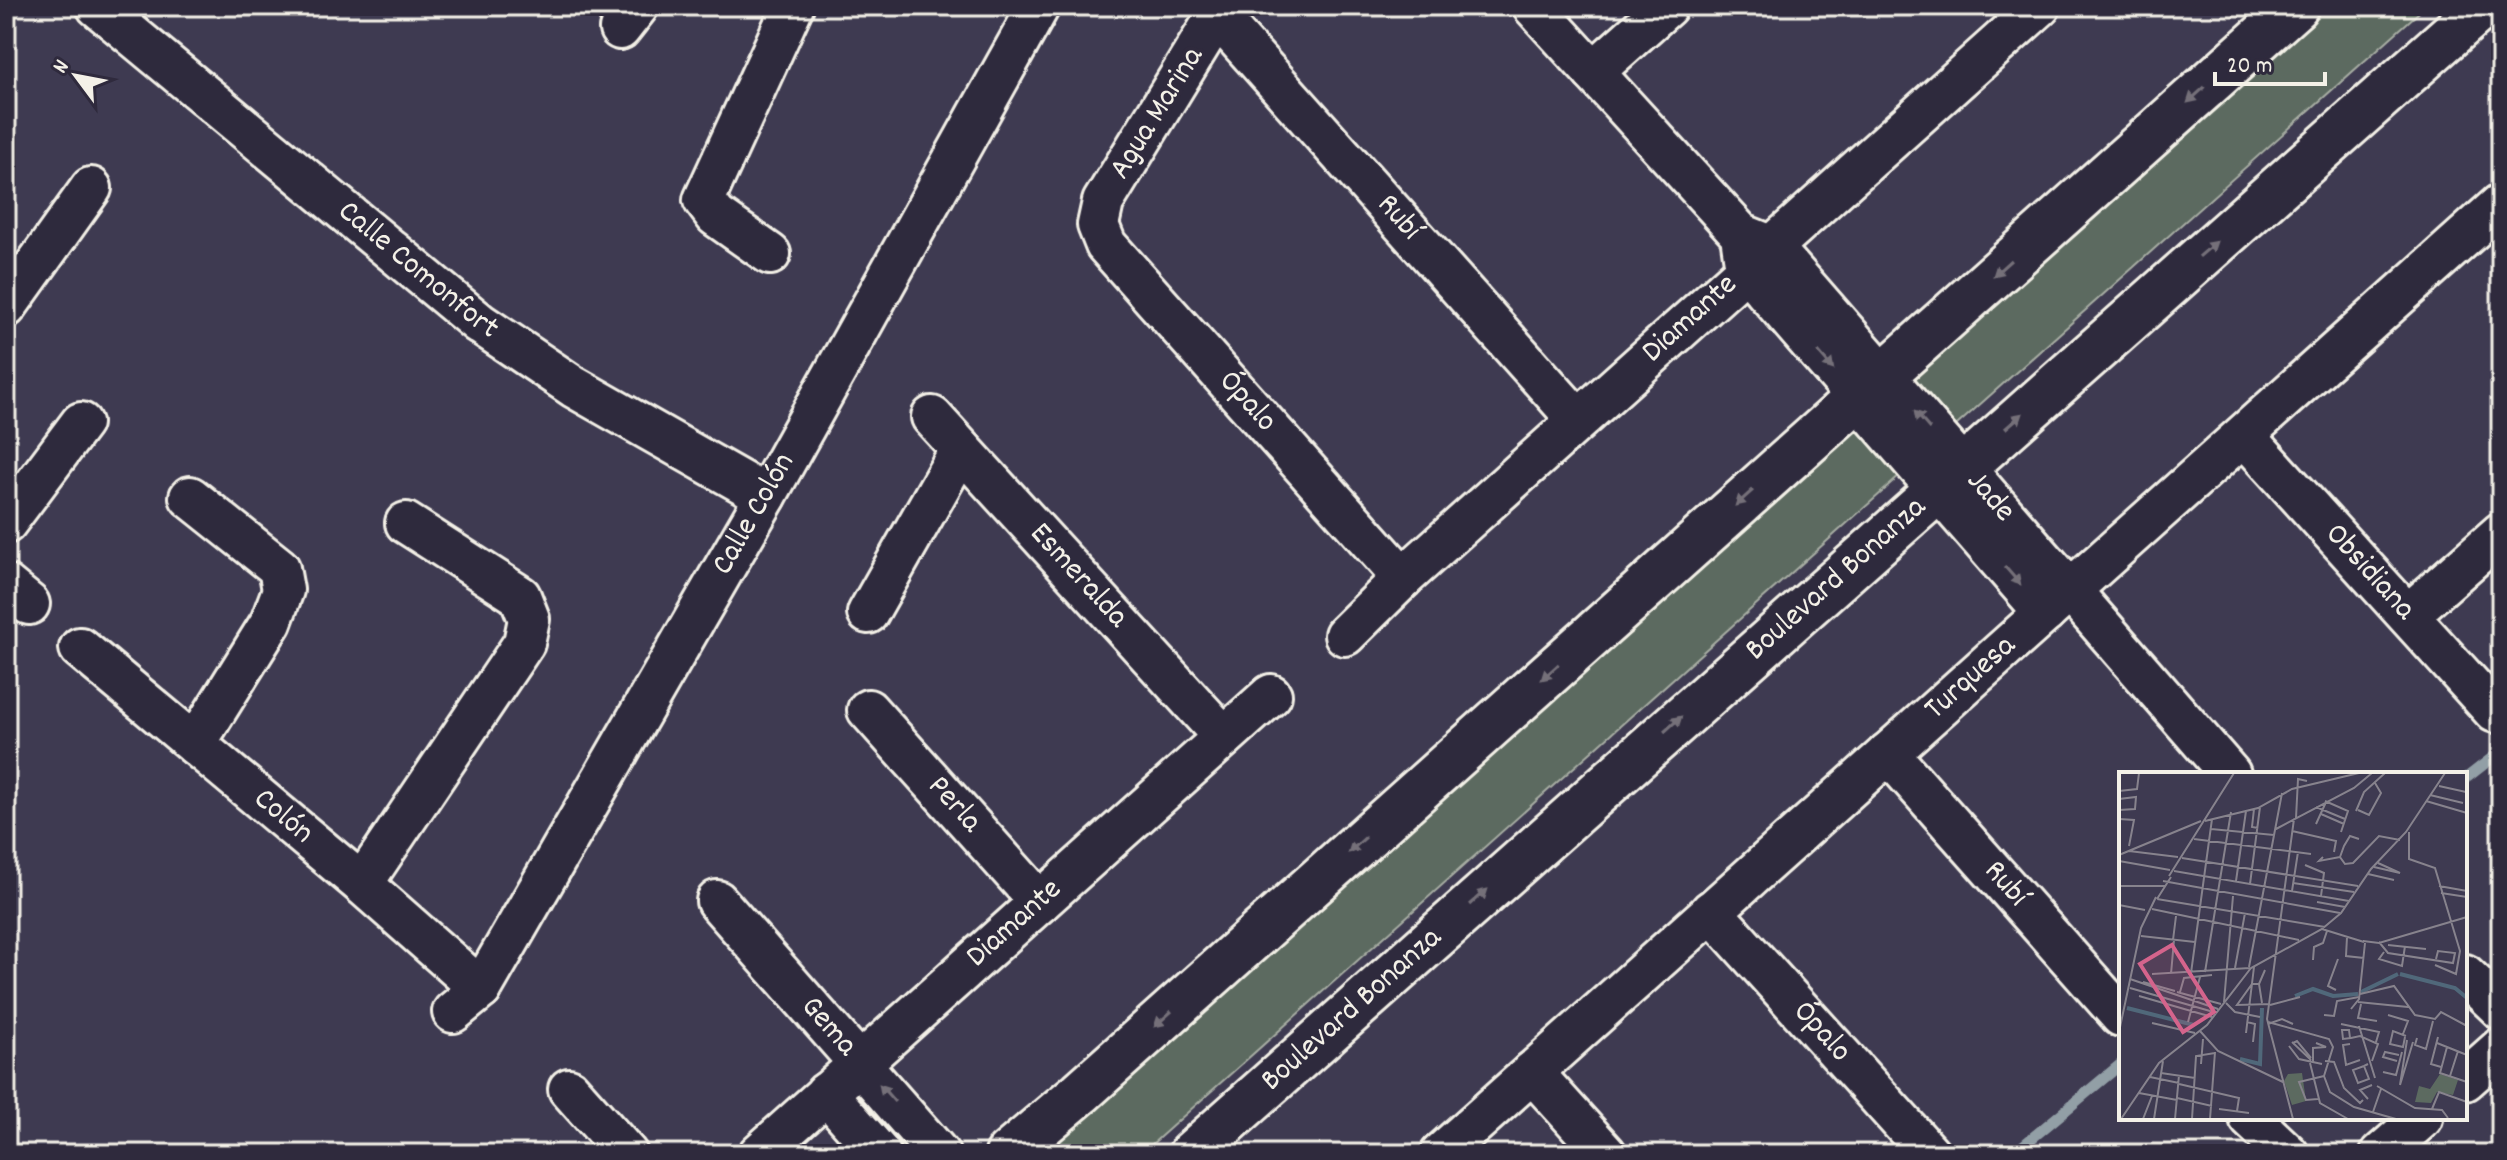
<svg xmlns="http://www.w3.org/2000/svg" width="2507" height="1160" font-family="Dekko,sans-serif">
<style>
.green{fill:#5c6a60;stroke:#a8aea4;stroke-width:2}
.lines{fill:none;stroke-linecap:round;stroke-linejoin:round}
.stream{stroke:#929fa6;stroke-width:11}
.street-casing{stroke:#f4f1e8;stroke-width:46}
.secondary-casing{stroke:#f4f1e8;stroke-width:50}
.street{stroke:#2f2a3d;stroke-width:40}
.secondary{stroke:#2f2a3d;stroke-width:44}
.oneway{fill:#747079}
.labels{text-anchor:middle;dominant-baseline:central;stroke-width:8;stroke-linejoin:round;paint-order:stroke}
.street-label{font-size:32px;fill:#f4f1e8;stroke:#2f2a3d}
.inset-river{fill:none;stroke:#50687a;stroke-width:4}
.inset-road{fill:none;stroke:#87838d;stroke-width:2}
.view{fill:#d4648c;fill-opacity:0.15;stroke:#d4648c;stroke-width:4}
.inset-edge{fill:none;stroke:#f4f1e8;stroke-width:4}
</style>
<rect width="100%" height="100%" fill="#3e3a51"/>
<filter id="ink" filterUnits="userSpaceOnUse"><feTurbulence type="fractalNoise" baseFrequency=".0125" numOctaves="2"/><feDisplacementMap in="SourceGraphic" scale="16" xChannelSelector="R" yChannelSelector="G"/><feConvolveMatrix kernelMatrix="1 2 1 2 8 2 1 2 1" color-interpolation-filters="sRGB"/></filter>
<g filter="url(#ink)">
<!-- green -->
<path class="green" d="M 2314,6 L 2426,6 L 1141,1154 L 1023,1154 Z"/>
<g class="lines">
<!-- stream -->
<g class="stream">
<path d="M 2465,779 L 2501,751"/>
<path d="M 2013,1154 L 2121,1064"/>
</g>
<!-- street casing -->
<g class="street-casing">
<g id="street">
<path id="s1" d="M 97,6 L 479,323 L 574,387 L 766,496"/>
<path id="s2" d="M 1223,6 L 1103,202 L 1098,225 L 1106,245 L 1403,578"/>
<path id="s3" d="M 1533,6 L 1741,234 L 1771,246 L 2230,774"/>
<path id="s4" d="M 1218,17 L 1578,420"/>
<path d="M 620,29 L 638,6"/>
<path d="M 1593,72 L 1667,6"/>
<path d="M 1742,242 L 1746,269 L 2045,613"/>
<path d="M 770,254 L 716,216 L 704,200 L 793,6"/>
<path d="M 6,307 L 91,188"/>
<path id="s5" d="M 932,417 L 1224,737"/>
<path id="s6" d="M 2244,435 L 2495,712"/>
<path d="M 190,497 L 279,568 L 283,590 L 271,622 L 195,744"/>
<path d="M 6,523 L 81,423"/>
<path d="M 6,585 L 29,604"/>
<path d="M 868,613 L 961,449"/>
<path d="M 2408,615 L 2501,533"/>
<path id="s7" d="M 1345,635 L 1403,578 L 2040,6"/>
<path id="s8" d="M 80,648 L 362,884 L 481,989"/>
<path id="s9" d="M 868,710 L 1040,902"/>
<path id="s10" d="M 1888,753 L 2121,1016"/>
<path d="M 362,884 L 524,643 L 529,619 L 520,596 L 406,523"/>
<path id="s11" d="M 717,901 L 939,1154"/>
<path id="s12" d="M 1711,911 L 1930,1154"/>
<path d="M 2465,975 L 2501,1009"/>
<path id="s13" d="M 453,1012 L 481,989 L 766,496 L 1039,6"/>
<path d="M 1532,1072 L 1606,1154"/>
<path d="M 2465,1080 L 2501,1048"/>
<path d="M 569,1089 L 627,1154"/>
<path d="M 826,1093 L 880,1154"/>
<path d="M 2250,1118 L 2288,1154"/>
<path id="s14" d="M 759,1154 L 1271,695"/>
<path id="s15" d="M 1441,1154 L 2501,204"/>
<path d="M 2381,1154 L 2422,1118"/>
</g>
</g>
<!-- secondary casing -->
<g class="secondary-casing">
<g id="secondary">
<path d="M 1008,1154 L 1080,1093 L 2296,6"/>
<path id="s16" d="M 1191,1154 L 2483,6"/>
</g>
</g>
<!-- street -->
<use href="#street" class="street"/>
<!-- secondary -->
<use href="#secondary" class="secondary"/>
</g>
<!-- one-way arrows -->
<defs><path id="oneway-solid" d="M-6-.8H1V-3.2L6.5 0L1 3.2V.8H-6Z" transform="scale(2)"/></defs>
<g class="oneway">
<use href="#oneway-solid" transform="translate(2196 95) rotate(138)"/>
<use href="#oneway-solid" transform="translate(2208 249) rotate(-41)"/>
<use href="#oneway-solid" transform="translate(2002 268) rotate(138)"/>
<use href="#oneway-solid" transform="translate(1826 361) rotate(49)"/>
<use href="#oneway-solid" transform="translate(1922 420) rotate(-131)"/>
<use href="#oneway-solid" transform="translate(2014 421) rotate(-41)"/>
<use href="#oneway-solid" transform="translate(1744 498) rotate(138)"/>
<use href="#oneway-solid" transform="translate(2013 576) rotate(49)"/>
<use href="#oneway-solid" transform="translate(1550 672) rotate(138)"/>
<use href="#oneway-solid" transform="translate(1673 724) rotate(-42)"/>
<use href="#oneway-solid" transform="translate(1357 845) rotate(138)"/>
<use href="#oneway-solid" transform="translate(1479 897) rotate(-42)"/>
<use href="#oneway-solid" transform="translate(1163 1019) rotate(138)"/>
<use href="#oneway-solid" transform="translate(887 1093) rotate(-131)"/>
</g>
</g>
<g class="labels">
<!-- street labels -->
<g class="street-label">
<text transform="translate(1158 114) rotate(-58)">Agua Marina</text>
<text stroke="none"><textPath href="#s4" startOffset="270">Rubí</textPath></text>
<text stroke="none"><textPath href="#s1" startOffset="416">Calle Comonfort</textPath></text>
<text stroke="none"><textPath href="#s7" startOffset="468">Diamante</textPath></text>
<text stroke="none"><textPath href="#s2" startOffset="486">Ópalo</textPath></text>
<text stroke="none"><textPath href="#s3" startOffset="674">Jade</textPath></text>
<text stroke="none"><textPath href="#s13" startOffset="584">Calle Colón</textPath></text>
<text stroke="none"><textPath href="#s6" startOffset="186">Obsidiana</textPath></text>
<text stroke="none"><textPath href="#s5" startOffset="216">Esmeralda</textPath></text>
<text stroke="none"><textPath href="#s16" startOffset="864">Boulevard Bonanza</textPath></text>
<text stroke="none"><textPath href="#s15" startOffset="712">Turquesa</textPath></text>
<text stroke="none"><textPath href="#s9" startOffset="128">Perla</textPath></text>
<text stroke="none"><textPath href="#s8" startOffset="264">Colón</textPath></text>
<text stroke="none"><textPath href="#s10" startOffset="176">Rubí</textPath></text>
<text stroke="none"><textPath href="#s14" startOffset="344">Diamante</textPath></text>
<text stroke="none"><textPath href="#s16" startOffset="216">Boulevard Bonanza</textPath></text>
<text stroke="none"><textPath href="#s11" startOffset="168">Gema</textPath></text>
<text stroke="none"><textPath href="#s12" startOffset="164">Ópalo</textPath></text>
</g>
</g>
<!-- overview -->
<g transform="translate(2119 772)">
<rect width="348" height="348" fill="#3e3a51"/>
<path d="M 183,301 L 187,329 L 173,333 L 165,309 L 169,302 ZM 321,302 L 339,308 L 334,323 L 318,320 L 312,331 L 296,330 L 300,314 L 311,317 Z" fill="#5c6a60"/>
<path class="inset-river" d="M 281,202 L 336,216 L 348,226M 242,220 L 279,202M 176,224 L 194,217 L 214,224 L 239,222M 8,236 L 75,253M 121,287 L 141,292 L 143,236"/>
<path class="inset-road" d="M 320,14 L 347,20M 0,19 L 18,17 L 20,1M 311,23 L 344,31M 0,27 L 17,25 L 16,37 L 0,38M 206,29 L 229,39 L 222,60M 307,29 L 348,41M 197,35 L 226,47M 135,37 L 133,55 L 139,56M 239,38 L 250,43 L 262,21 L 256,11M 237,39 L 245,20 L 266,1M 202,42 L 225,52M 177,46 L 179,7 L 188,9M 0,47 L 15,48 L 10,74M 86,49 L 139,36 L 173,17 L 240,1M 197,52 L 207,30M 92,57 L 155,63M 157,57 L 235,16 L 253,1M 173,59 L 217,69 L 215,80M 290,60 L 290,87 L 316,96 L 341,179 L 337,202 L 316,193M 75,67 L 192,82M 240,67 L 231,64 L 225,74 L 221,85 L 226,92 L 234,91 L 260,64 L 281,68M 10,79 L 59,85M 0,83 L 82,49M 204,85 L 200,89 L 221,85M 63,86 L 239,114M 0,89 L 51,98M 186,93 L 205,101 L 202,124M 255,95 L 281,101 L 259,91M 55,99 L 230,129M 249,102 L 275,108M 50,104 L 115,1M 44,109 L 221,141M 117,109 L 127,39M 174,111 L 235,120M 131,112 L 141,35M 0,114 L 46,114M 320,114 L 348,119M 173,119 L 179,80M 322,121 L 348,125M 38,127 L 52,105M 38,127 L 206,155M 198,130 L 226,135M 0,133 L 26,138M 33,137 L 180,168M 203,157 L 245,170M 22,164 L 76,170M 228,165 L 227,184 L 245,186M 54,168 L 57,144M 244,169 L 260,171 L 348,145M 260,170 L 269,181 L 334,191 L 336,181 L 319,179 L 317,187M 269,173 L 307,177M 265,180 L 260,187 L 283,194 L 286,174M 194,188 L 195,175 L 204,171 L 208,159M 130,195 L 163,21M 116,196 L 126,141M 86,200 L 112,40M 72,201 L 93,47M 33,202 L 131,196M 52,202 L 55,168M 11,207 L 99,237M 24,210 L 56,219M 140,212 L 133,212 L 118,233 L 151,232M 11,216 L 98,241M 217,218 L 209,214 L 219,187M 58,220 L 102,232M 61,220 L 65,206 L 93,203M 241,222 L 275,214 L 296,243 L 316,247 L 322,240 L 348,254M 20,224 L 93,245M 105,230 L 114,124M 239,230 L 289,235M 107,231 L 116,240 L 141,245M 143,231 L 140,212 L 146,198M 242,232 L 239,246 L 258,249M 151,233 L 181,225M 232,237 L 240,227 L 246,171M 205,243 L 215,244 L 218,229 L 240,225M 269,243 L 289,249 L 284,262M 69,250 L 81,205M 128,250 L 136,252 L 134,270M 149,250 L 210,267 L 214,275 L 205,304 L 211,320 L 235,335 L 277,347M 33,251 L 76,261M 149,252 L 163,247 L 174,252M 222,252 L 260,260 L 257,270M 240,254 L 256,306M 81,259 L 99,279 L 164,310M 0,260 L 22,156 L 37,125M 127,261 L 135,195M 286,265 L 284,275 L 271,272 L 274,259 L 287,264M 319,265 L 312,292 L 322,295M 231,266 L 230,258 L 223,258 L 224,267 L 232,266 L 241,264 L 259,272 L 253,289M 298,266 L 296,273 L 307,277 L 314,249M 288,268 L 281,313 L 294,270M 173,270 L 192,288M 174,271 L 178,269 L 192,286M 318,271 L 348,283M 231,272 L 224,273 L 227,293 L 241,288M 170,274 L 180,287 L 203,292M 328,275 L 321,301 L 348,310M 206,289 L 215,290 L 225,316 L 241,331 L 244,328M 278,289 L 264,285 L 266,280 L 280,283M 191,291 L 201,331 L 229,347M 194,291 L 194,276 L 207,275 L 197,271M 82,292 L 84,267M 245,294 L 250,307 L 239,311 L 234,298 L 245,294 L 249,292M 264,300 L 277,303 L 283,280M 42,301 L 76,306M 331,304 L 339,279M 31,305 L 60,311M 60,312 L 120,326 L 118,339M 258,314 L 296,336 L 323,338 L 329,346M 20,321 L 58,328M 58,326 L 93,334M 199,327 L 187,328 L 180,310 L 205,304M 249,327 L 241,318 L 253,313M 100,337 L 130,341M 313,337 L 320,320 L 348,330M 254,340 L 262,317M 2,347 L 40,291 L 88,253 L 132,196 L 203,157 L 222,141 L 252,97 L 287,60 L 326,1M 24,347 L 33,324M 35,347 L 44,289M 56,347 L 60,303M 73,347 L 77,284 L 96,281M 91,347 L 96,280M 174,347 L 148,247 L 175,47"/>
<path class="view" d="M 53,173 L 95,240 L 64,260 L 21,192 Z"/>
<rect width="348" height="348" class="inset-edge"/>
</g>
<!-- margin -->
<rect width="2507" height="1160" fill="none" stroke="#2f2a3d" stroke-width="32"/>
<rect x="16" y="16" width="2475" height="1128" fill="none" stroke="#f4f1e8" stroke-width="3" filter="url(#ink)"/>
<!-- north arrow -->
<g transform="translate(76 76) rotate(302)" stroke="#2f2a3d" stroke-width="6" paint-order="stroke">
<path d="M0-6L14 30L0 20L-14 30Z" fill="#f4f1e8"/>
<text y="-12" font-size="22" font-weight="bold" text-anchor="middle" fill="#f4f1e8">N</text>
</g>
<!-- scale -->
<path d="M2215 72v12h110v-12" fill="none" stroke="#f4f1e8" stroke-width="4"/>
<text x="2227" y="72" font-size="24" fill="#f4f1e8" stroke="#2f2a3d" stroke-width="6" paint-order="stroke">20 m</text>
</svg>
